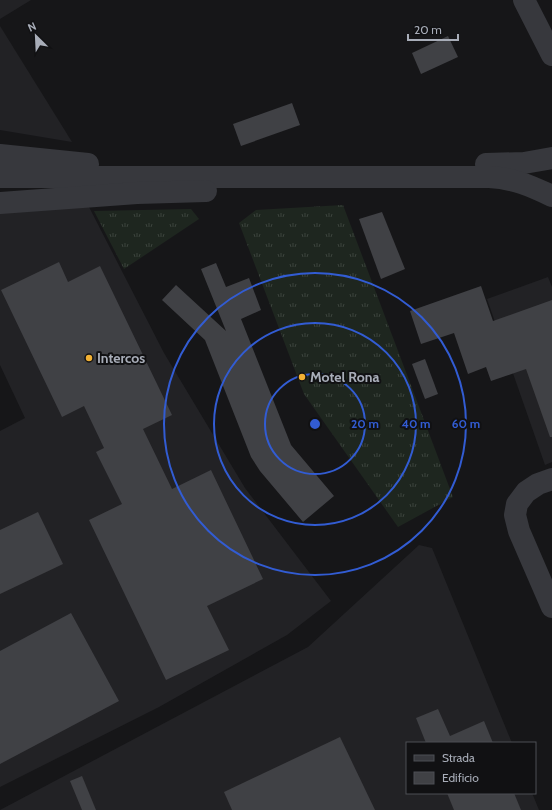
<svg xmlns="http://www.w3.org/2000/svg" width="552" height="810" font-family="Cabin,sans-serif">
<style>
.built{fill:#222225}
.grass{fill:url(#grass-tufts)}
.building{fill:#404145}
.lines{fill:none;stroke-linecap:round;stroke-linejoin:round}
.minor{stroke:#37383d;stroke-width:22}
.ring{fill:none;stroke:#325cd3;stroke-width:2}
.poi-dot{fill:#f2b134;stroke:#111113;stroke-width:1.5}
.labels{text-anchor:middle;dominant-baseline:central;stroke-width:4;stroke-linejoin:round;paint-order:stroke}
.poi-label{font-size:14px;font-weight:bold;fill:#a8adb8;stroke:#111113;text-anchor:start}
.centre{fill:#325cd3;stroke:#111113;stroke-width:2}
.ring-label{font-size:12px;text-anchor:middle;font-weight:bold;fill:#325cd3;stroke:#111113;stroke-width:4;stroke-linejoin:round;paint-order:stroke}
</style>
<defs>
<pattern id="grass-tufts" width="24" height="20" patternUnits="userSpaceOnUse"><rect width="24" height="20" fill="#1e261f"/><path d="M3 7l-1-3M5 7V3M7 7l1-3M15 17l-1-3M17 17v-4M19 17l1-3" fill="none" stroke="#3c433d"/></pattern>
</defs>
<rect width="100%" height="100%" fill="#161618"/>
<!-- built -->
<g class="built">
<path d="M 0,0 L 31,0 L 0,19 Z"/>
<path d="M 0,26 L 72,142 L 0,130 Z"/>
<path d="M 89,207 L 164,353 L 245,488 L 331,601 L 287,635 L 159,707 L 0,787 L 0,431 L 25,418 L 0,365 L 0,212 Z"/>
<path d="M 548,277 L 552,287 L 552,462 L 545,465 L 487,299 Z"/>
<path d="M 419,545 L 432,548 L 512,743 L 407,743 L 407,793 L 532,793 L 539,810 L 0,810 L 308,647 Z"/>
</g>
<!-- grass -->
<g class="grass">
<path d="M 343,205 L 453,497 L 398,527 L 304,394 L 239,223 L 256,210 Z"/>
<path d="M 191,209 L 199,219 L 124,269 L 94,211 Z"/>
</g>
<!-- building -->
<g class="building">
<path d="M 448,36 L 458,57 L 421,74 L 412,53 Z"/>
<path d="M 292,103 L 300,125 L 241,146 L 233,124 Z"/>
<path d="M 382,212 L 405,269 L 381,279 L 359,219 Z"/>
<path d="M 59,262 L 68,282 L 100,266 L 172,415 L 143,429 L 172,489 L 211,470 L 263,579 L 207,606 L 229,650 L 166,680 L 89,520 L 122,504 L 96,452 L 104,448 L 84,406 L 62,417 L 1,290 Z"/>
<path d="M 216,263 L 226,287 L 249,278 L 261,310 L 241,319 L 291,445 L 334,496 L 303,522 L 260,471 L 251,457 L 205,340 L 162,300 L 176,285 L 226,331 L 201,269 Z"/>
<path d="M 481,286 L 493,321 L 552,300 L 552,437 L 550,437 L 526,369 L 491,381 L 486,367 L 468,374 L 454,333 L 421,344 L 410,311 Z"/>
<path d="M 425,359 L 438,394 L 425,399 L 412,364 Z"/>
<path d="M 38,512 L 63,564 L 0,594 L 0,530 Z"/>
<path d="M 71,613 L 119,701 L 0,764 L 0,651 Z"/>
<path d="M 438,709 L 450,736 L 484,721 L 493,743 L 426,743 L 416,718 Z"/>
<path d="M 340,737 L 375,810 L 232,810 L 224,792 Z"/>
<path d="M 82,776 L 96,810 L 82,810 L 70,781 Z"/>
<path d="M 447,793 L 514,793 L 521,810 L 454,810 Z"/>
</g>
<g class="lines">
<!-- minor -->
<g class="minor">
<path d="M 524,0 L 552,55"/>
<path d="M 0,155 L 88,164"/>
<path d="M 486,164 L 524,163 L 552,158"/>
<path d="M 0,177 L 489,177 C 513,178 531,186 552,196"/>
<path d="M 0,203 L 137,193 L 206,191"/>
<path d="M 552,479 L 538,484 L 526,492 L 517,504 L 515,515 L 519,531 L 552,607"/>
</g>
</g>
<!-- distance rings -->
<g class="ring">
<circle cx="315" cy="424" r="50"/>
<circle cx="315" cy="424" r="101"/>
<circle cx="315" cy="424" r="151"/>
</g>
<!-- markers -->
<g class="poi-dot">
<circle cx="89" cy="358" r="4"/>
<circle cx="302" cy="377" r="4"/>
</g>
<g class="labels">
<!-- poi labels -->
<g class="poi-label">
<text x="97" y="358">Intercos</text>
<text x="310" y="377">Motel Rona</text>
</g>
</g>
<circle cx="315" cy="424" r="6" class="centre"/>
<g class="ring-label">
<text x="365" y="428">20 m</text>
<text x="416" y="428">40 m</text>
<text x="466" y="428">60 m</text>
</g>
<!-- legend -->
<rect x="406" y="742" width="130" height="52" fill="#111113" stroke="#4d4f55"/>
<rect x="414" y="755" width="20" height="6" fill="#37383d" stroke="#4d4f55"/>
<text x="442" y="762" font-size="12" fill="#a8adb8">Strada</text>
<rect x="414" y="772" width="20" height="12" fill="#404145" stroke="#4d4f55"/>
<text x="442" y="782" font-size="12" fill="#a8adb8">Edificio</text>
<!-- north arrow -->
<g transform="translate(36 36) rotate(336)" stroke="#111113" stroke-width="3" paint-order="stroke">
<path d="M0-3L7 15L0 10L-7 15Z" fill="#a8adb8"/>
<text y="-6" font-size="11" font-weight="bold" text-anchor="middle" fill="#a8adb8">N</text>
</g>
<!-- scale -->
<path d="M408 34v6h50v-6" fill="none" stroke="#a8adb8" stroke-width="2"/>
<text x="414" y="34" font-size="12" fill="#a8adb8" stroke="#111113" stroke-width="3" paint-order="stroke">20 m</text>
</svg>
